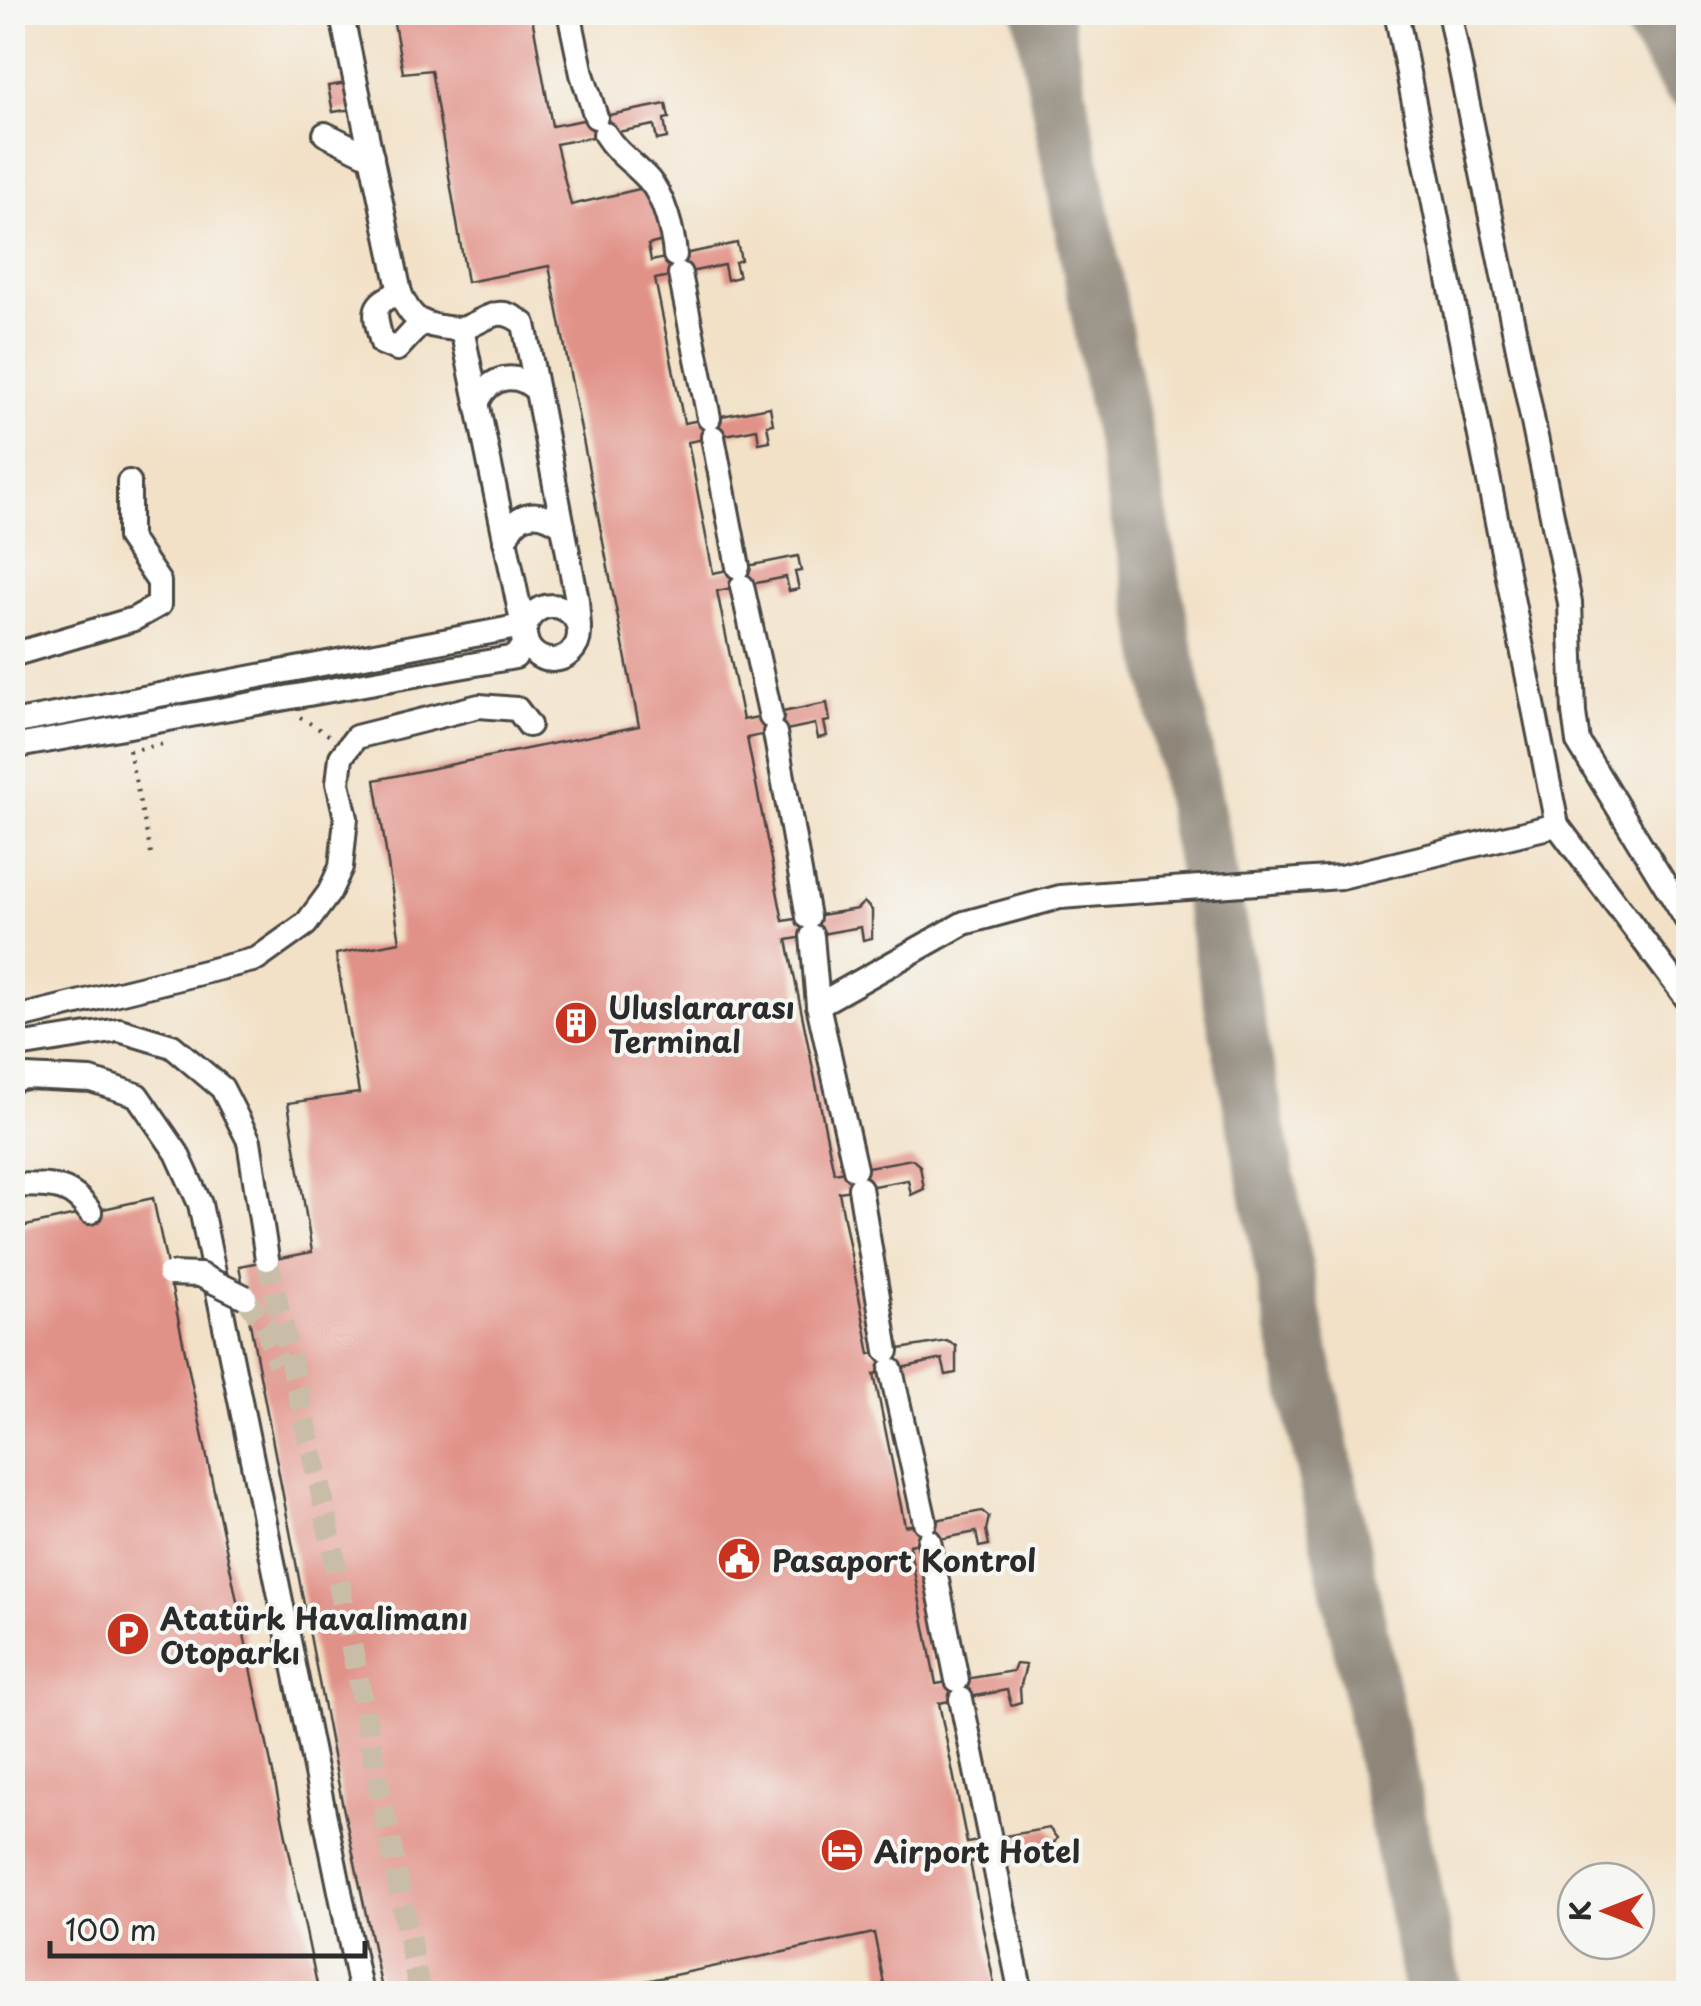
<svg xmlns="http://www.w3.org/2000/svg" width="1701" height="2006" font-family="'Playpen Sans',sans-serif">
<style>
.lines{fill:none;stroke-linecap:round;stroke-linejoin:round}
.taxiway{stroke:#8e8679;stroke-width:58}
.building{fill:#e19288}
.minor-tunnel{stroke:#cabda8;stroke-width:22;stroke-dasharray:22 11;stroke-linecap:butt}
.minor-casing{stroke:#494642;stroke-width:28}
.path{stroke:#494642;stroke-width:4;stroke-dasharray:2.5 8;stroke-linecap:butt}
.minor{stroke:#fff;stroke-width:22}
.minor-bridge-casing{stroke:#494642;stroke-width:28;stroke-linecap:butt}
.minor-bridge{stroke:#fff;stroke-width:22}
.labels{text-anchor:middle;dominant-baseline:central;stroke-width:8;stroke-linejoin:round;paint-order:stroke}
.poi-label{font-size:30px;font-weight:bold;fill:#2b2b2b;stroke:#f6f6f2;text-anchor:start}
</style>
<rect width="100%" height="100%" fill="#f6f6f2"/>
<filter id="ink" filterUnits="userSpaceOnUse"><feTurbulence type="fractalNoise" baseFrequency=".01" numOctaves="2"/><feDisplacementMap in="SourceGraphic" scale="20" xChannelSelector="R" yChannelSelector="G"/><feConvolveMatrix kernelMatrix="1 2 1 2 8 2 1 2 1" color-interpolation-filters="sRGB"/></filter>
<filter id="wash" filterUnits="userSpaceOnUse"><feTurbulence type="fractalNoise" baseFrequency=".0048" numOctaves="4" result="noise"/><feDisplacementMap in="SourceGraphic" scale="40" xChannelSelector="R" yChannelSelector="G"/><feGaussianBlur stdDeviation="2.25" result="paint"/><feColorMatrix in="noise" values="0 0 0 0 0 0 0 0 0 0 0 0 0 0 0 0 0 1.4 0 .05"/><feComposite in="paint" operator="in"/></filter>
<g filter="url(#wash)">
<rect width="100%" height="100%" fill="#f2e1c7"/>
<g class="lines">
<!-- taxiway -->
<g class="taxiway">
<path d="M 1042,12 L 1289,1296 L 1434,1994"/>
<path d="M 1647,12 L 1688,80"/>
</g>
</g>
<g id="blocks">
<!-- building -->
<g class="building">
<path d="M 392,12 L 531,12 L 552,126 L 666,104 L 669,118 L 664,119 L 667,138 L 657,140 L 654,125 L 556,144 L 571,205 L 652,186 L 666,240 L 648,245 L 651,261 L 737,243 L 741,260 L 735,262 L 739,277 L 727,280 L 724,265 L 655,279 L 684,423 L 770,407 L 773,424 L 767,425 L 770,441 L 759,443 L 757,429 L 688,442 L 713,573 L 798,556 L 801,571 L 795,572 L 799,589 L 789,591 L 786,577 L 717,591 L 743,720 L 827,703 L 830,721 L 824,722 L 827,736 L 818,738 L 815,724 L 747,738 L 783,921 L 857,909 L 864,902 L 872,910 L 872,938 L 863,940 L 861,927 L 787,940 L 834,1173 L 912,1159 L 920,1166 L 924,1189 L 911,1195 L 908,1180 L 839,1192 L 870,1354 L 947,1341 L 956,1346 L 956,1373 L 946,1375 L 942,1359 L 874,1374 L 905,1526 L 982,1511 L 989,1517 L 986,1530 L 989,1545 L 979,1547 L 976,1532 L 909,1545 L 936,1684 L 1013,1671 L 1016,1664 L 1026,1665 L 1020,1689 L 1021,1702 L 1011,1705 L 1007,1690 L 939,1703 L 967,1843 L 1049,1828 L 1057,1838 L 1052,1846 L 1056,1857 L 1042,1863 L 1039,1848 L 970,1862 L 996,1994 L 886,1994 L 874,1933 L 584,1994 L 383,1994 L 342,1802 L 239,1266 L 312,1252 L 288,1103 L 359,1093 L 336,954 L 400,942 L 375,780 L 639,726 L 549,266 L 467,282 L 431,70 L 403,73 Z"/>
<path d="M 347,83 L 352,109 L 333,112 L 328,86 Z"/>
<path d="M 153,1198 L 319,1994 L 12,1994 L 12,1229 Z"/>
</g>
</g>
</g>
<g filter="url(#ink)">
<use href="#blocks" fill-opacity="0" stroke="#494642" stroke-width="2.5"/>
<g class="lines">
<!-- minor-tunnel -->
<g class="minor-tunnel">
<path d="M 267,1259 L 320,1486 L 420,1994"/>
<path d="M 245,1297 L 265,1324 L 278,1364"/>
</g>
<!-- minor casing -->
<g class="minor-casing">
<g id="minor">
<path d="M 341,12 L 400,293 C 409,315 417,323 440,327 C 448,328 457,330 465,328 C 488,319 499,303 524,324 L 537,391"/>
<path d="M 569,12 L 582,74 L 596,117"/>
<path d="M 1396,12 L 1557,825 L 1688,1000"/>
<path d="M 1449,12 L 1570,603 L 1574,713 L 1578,742 L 1688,922"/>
<path d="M 325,134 L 372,157"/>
<path d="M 605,134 C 619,156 633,162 649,180 C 664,197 673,232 675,255"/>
<path d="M 680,274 L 709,418"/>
<path d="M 400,293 C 368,303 375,315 382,343 L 397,349 L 420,324"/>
<path d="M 478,401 C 490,376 517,370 537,391 L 577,600 L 579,627"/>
<path d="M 713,437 L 738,567"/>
<path d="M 505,541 C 516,510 538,508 563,526"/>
<path d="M 742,586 L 771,717"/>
<circle cx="552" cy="633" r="27"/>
<path d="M 12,655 L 134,619 L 159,605 L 159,582 L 129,538 L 129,482"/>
<path d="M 12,723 L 517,627 L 526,641"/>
<path d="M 775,733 L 808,917"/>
<path d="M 12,747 L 515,657 L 526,641 L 462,329"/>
<path d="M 812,936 L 818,1005 L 855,1169"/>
<path d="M 818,1005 L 964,923 L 1060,897 L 1341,877 L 1557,825"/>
<path d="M 12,1019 L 257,959 L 306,924 L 329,893 L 341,867 L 346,818 L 338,783 L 341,757 L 356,737 L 479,706 L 517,709 L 529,725"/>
<path d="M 12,1047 L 119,1030"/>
<path d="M 12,1080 L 25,1077 L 91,1080 L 137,1095 L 177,1153 L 200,1204 L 361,1994"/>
<path d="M 12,1185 C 47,1186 69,1181 90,1212"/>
<path d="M 860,1188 L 887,1351"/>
<path d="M 891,1370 L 925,1522"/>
<path d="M 929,1541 L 957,1680"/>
<path d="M 961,1699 L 990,1839"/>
<path d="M 993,1857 L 1021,1994"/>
</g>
</g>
<!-- path -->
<g class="path">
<path d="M 300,717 L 330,736"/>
<path d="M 151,854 L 129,751 L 169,743"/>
</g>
<!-- minor -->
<use href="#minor" class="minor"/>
<!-- minor-bridge casing -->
<g class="minor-bridge-casing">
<g id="minor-bridge">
<path d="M 119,1030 L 172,1046 L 222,1088 L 249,1141 L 267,1259"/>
<path d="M 169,1274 L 200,1275 L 245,1297"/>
</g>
</g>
<!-- minor-bridge -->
<use href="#minor-bridge" class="minor-bridge"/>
</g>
</g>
<!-- icons -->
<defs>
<g id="building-disc" transform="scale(2.25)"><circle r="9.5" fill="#c8321e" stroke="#f6f6f2"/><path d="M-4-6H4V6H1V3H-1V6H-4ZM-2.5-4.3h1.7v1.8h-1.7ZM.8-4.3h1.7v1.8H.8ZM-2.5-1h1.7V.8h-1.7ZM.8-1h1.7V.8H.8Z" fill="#fff"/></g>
<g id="civic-disc" transform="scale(2.25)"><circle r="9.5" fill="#c8321e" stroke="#f6f6f2"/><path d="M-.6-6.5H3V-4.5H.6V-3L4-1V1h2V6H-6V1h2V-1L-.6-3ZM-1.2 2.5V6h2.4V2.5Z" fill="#fff"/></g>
<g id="parking-disc" transform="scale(2.25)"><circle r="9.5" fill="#c8321e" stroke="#f6f6f2"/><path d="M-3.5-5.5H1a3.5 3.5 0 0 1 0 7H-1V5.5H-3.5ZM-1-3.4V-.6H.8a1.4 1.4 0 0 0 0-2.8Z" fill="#fff"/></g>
<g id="hotel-disc" transform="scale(2.25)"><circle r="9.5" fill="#c8321e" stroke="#f6f6f2"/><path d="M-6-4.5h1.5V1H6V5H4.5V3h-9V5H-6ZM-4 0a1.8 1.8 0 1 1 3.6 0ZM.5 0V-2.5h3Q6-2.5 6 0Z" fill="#fff"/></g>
</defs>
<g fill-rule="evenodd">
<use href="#building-disc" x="576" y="1023"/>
<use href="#civic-disc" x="739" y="1559"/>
<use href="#parking-disc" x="128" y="1634"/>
<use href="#hotel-disc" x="842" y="1850"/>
</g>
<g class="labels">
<!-- poi labels -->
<g class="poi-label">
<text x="608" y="1006">Uluslararası<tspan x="608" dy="34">Terminal</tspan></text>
<text x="772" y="1559">Pasaport Kontrol</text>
<text x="160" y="1617">Atatürk Havalimanı<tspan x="160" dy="34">Otoparkı</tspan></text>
<text x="874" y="1850">Airport Hotel</text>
</g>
</g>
<!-- margin -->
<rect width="1701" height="2006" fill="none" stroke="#f6f6f2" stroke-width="50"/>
<!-- north arrow -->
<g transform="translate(1606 1911) rotate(270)"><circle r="48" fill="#f6f6f2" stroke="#a5a5a2" stroke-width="2.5"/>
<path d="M0-8L18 38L0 25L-18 38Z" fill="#c8321e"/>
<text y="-15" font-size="28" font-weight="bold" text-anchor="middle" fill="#2b2b2b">K</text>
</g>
<!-- scale -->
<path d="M50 1941v15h315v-15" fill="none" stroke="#2b2b2b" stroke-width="5"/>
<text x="65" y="1941" font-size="30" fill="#2b2b2b" stroke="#f6f6f2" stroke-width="8" paint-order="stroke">100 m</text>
</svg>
